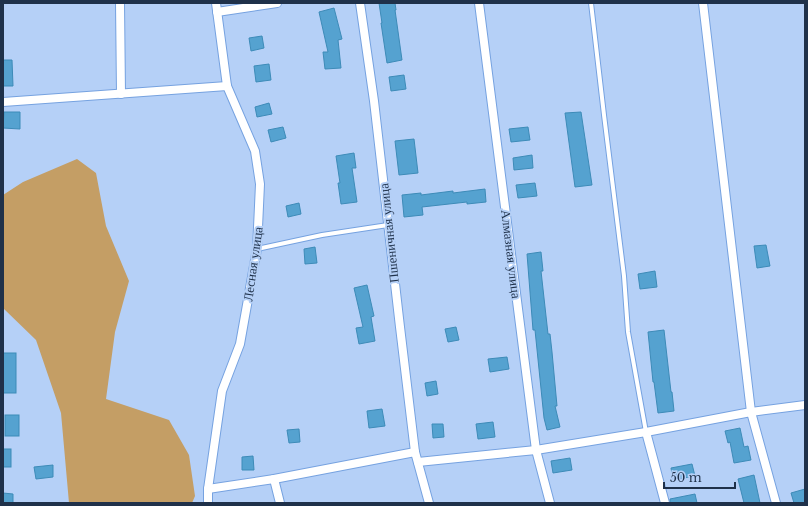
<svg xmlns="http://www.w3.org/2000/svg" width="808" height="506" font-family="'Libre Baskerville',serif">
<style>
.green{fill:#c49e65}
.building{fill:#55a2d0;stroke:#3d8bb8}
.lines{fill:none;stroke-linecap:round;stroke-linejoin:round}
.service-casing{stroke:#76a2e0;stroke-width:6}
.minor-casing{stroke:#76a2e0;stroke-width:10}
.service{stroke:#fff;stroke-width:4}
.minor{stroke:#fff;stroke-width:8}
.labels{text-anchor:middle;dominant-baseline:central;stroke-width:4;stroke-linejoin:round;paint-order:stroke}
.street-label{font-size:13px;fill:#1f314a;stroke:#b5d0f7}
</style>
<rect width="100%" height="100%" fill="#b5d0f7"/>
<!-- green -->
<path class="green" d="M 77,159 L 96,173 L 106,226 L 129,281 L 115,332 L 106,399 L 169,420 L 189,455 L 195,496 L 192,503 L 69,503 L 61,413 L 36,340 L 3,308 L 3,195 L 23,182 Z"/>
<!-- building -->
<g class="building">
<path d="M 379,3 L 395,3 L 396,10 L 395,10 L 402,60 L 387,63 L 381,23 L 382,23 Z"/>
<path d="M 334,8 L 342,39 L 338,40 L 341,68 L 325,69 L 323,52 L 328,52 L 319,12 Z"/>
<path d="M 262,36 L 264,48 L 251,51 L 249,38 Z"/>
<path d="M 3,60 L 12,60 L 13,86 L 3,86 Z"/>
<path d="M 269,64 L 271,80 L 256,82 L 254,66 Z"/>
<path d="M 404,75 L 406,89 L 391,91 L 389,77 Z"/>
<path d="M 269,103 L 272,114 L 257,117 L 255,107 Z"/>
<path d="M 4,112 L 20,112 L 20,129 L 3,128 Z"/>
<path d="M 581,112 L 592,185 L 575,187 L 565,113 Z"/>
<path d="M 283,127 L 286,138 L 271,142 L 268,130 Z"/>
<path d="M 528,127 L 530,140 L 511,142 L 509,129 Z"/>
<path d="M 414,139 L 418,173 L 399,175 L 395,141 Z"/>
<path d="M 354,153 L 356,168 L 352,168 L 357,202 L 341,204 L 338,183 L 340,183 L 336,156 Z"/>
<path d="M 532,155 L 533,168 L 514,170 L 513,158 Z"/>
<path d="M 535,183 L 537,196 L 518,198 L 516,185 Z"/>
<path d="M 485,189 L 486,202 L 467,204 L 467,202 L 422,207 L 423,215 L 404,217 L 402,195 L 421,193 L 421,195 L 453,191 L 453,193 Z"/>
<path d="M 299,203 L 301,214 L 288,217 L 286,206 Z"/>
<path d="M 766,245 L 770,266 L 757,268 L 754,246 Z"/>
<path d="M 315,247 L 317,263 L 305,264 L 304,249 Z"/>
<path d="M 541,252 L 543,271 L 541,271 L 548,334 L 550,334 L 552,352 L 557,406 L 555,406 L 560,427 L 547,430 L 544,418 L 535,330 L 533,330 L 527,254 Z"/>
<path d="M 655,271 L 657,287 L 640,289 L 638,274 Z"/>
<path d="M 367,285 L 374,316 L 371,317 L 375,341 L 359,344 L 356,328 L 363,327 L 354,288 Z"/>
<path d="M 456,327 L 459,340 L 448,342 L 445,329 Z"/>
<path d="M 664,330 L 671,392 L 672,392 L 674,411 L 658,413 L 654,382 L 653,382 L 648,332 Z"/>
<rect x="3" y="353" width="13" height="40"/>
<path d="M 507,357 L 509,369 L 490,372 L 488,359 Z"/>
<path d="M 436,381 L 438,394 L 427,396 L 425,383 Z"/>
<path d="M 382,409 L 385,426 L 369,428 L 367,411 Z"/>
<rect x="5" y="415" width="14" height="21"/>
<path d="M 493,422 L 495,437 L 478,439 L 476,424 Z"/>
<path d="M 432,424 L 443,424 L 444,437 L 433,438 Z"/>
<path d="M 740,428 L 744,447 L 748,446 L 751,460 L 734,463 L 730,442 L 728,443 L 725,431 Z"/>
<path d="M 299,429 L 300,442 L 289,443 L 287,430 Z"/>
<rect x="3" y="449" width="8" height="18"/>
<path d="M 253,456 L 254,470 L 242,470 L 242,457 Z"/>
<path d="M 570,458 L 572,470 L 553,473 L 551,461 Z"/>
<path d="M 692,464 L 695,476 L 673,480 L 671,468 Z"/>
<path d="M 53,465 L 53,477 L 36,479 L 34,467 Z"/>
<path d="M 754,475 L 760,503 L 744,503 L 738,479 Z"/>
<path d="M 805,489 L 805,503 L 794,503 L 791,493 Z"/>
<path d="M 3,493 L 13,494 L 13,503 L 3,503 Z"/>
<path d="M 695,494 L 697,503 L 670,503 L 670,499 Z"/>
</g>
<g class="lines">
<!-- service casing -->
<g class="service-casing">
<g id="service">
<path d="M 591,3 L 604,115 L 624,276 L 628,332 L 646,432"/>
<path d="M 257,249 L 322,235 L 388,225"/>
</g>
</g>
<!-- minor casing -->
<g class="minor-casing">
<g id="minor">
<path d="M 120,3 L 121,94"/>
<path d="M 360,3 L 374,101 L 400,327 L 415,452 L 429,503"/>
<path d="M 479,3 L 536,450 L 550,503"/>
<path d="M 703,3 L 751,412 L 776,503"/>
<path d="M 217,12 L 277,3"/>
<path d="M 3,102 L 227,86"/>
<path d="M 646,432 L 665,503"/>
<path d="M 418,462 L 536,450 L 646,432 L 751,412 L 805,405"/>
<path d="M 274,479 L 280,503"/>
<path d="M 208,489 L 274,479 L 415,452"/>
<path d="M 208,503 L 208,489 L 222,391 L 240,344 L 257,249 L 260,184 L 255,151 L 227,86 L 216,3"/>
</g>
</g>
<!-- service -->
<use href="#service" class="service"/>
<!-- minor -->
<use href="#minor" class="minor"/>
</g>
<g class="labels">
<!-- street labels -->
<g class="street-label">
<text transform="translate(389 233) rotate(-96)">Пшеничная улица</text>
<text transform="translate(511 254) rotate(83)">Алмазная улица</text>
<text transform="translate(253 264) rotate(-82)">Лесная улица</text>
</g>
</g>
<!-- border -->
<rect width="808" height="506" fill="none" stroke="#1f314a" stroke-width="8"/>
<!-- scale -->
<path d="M664 482v6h71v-6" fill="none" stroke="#1f314a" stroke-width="2"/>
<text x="670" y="482" font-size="12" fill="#1f314a" stroke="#b5d0f7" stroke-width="3" paint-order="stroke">50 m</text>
</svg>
